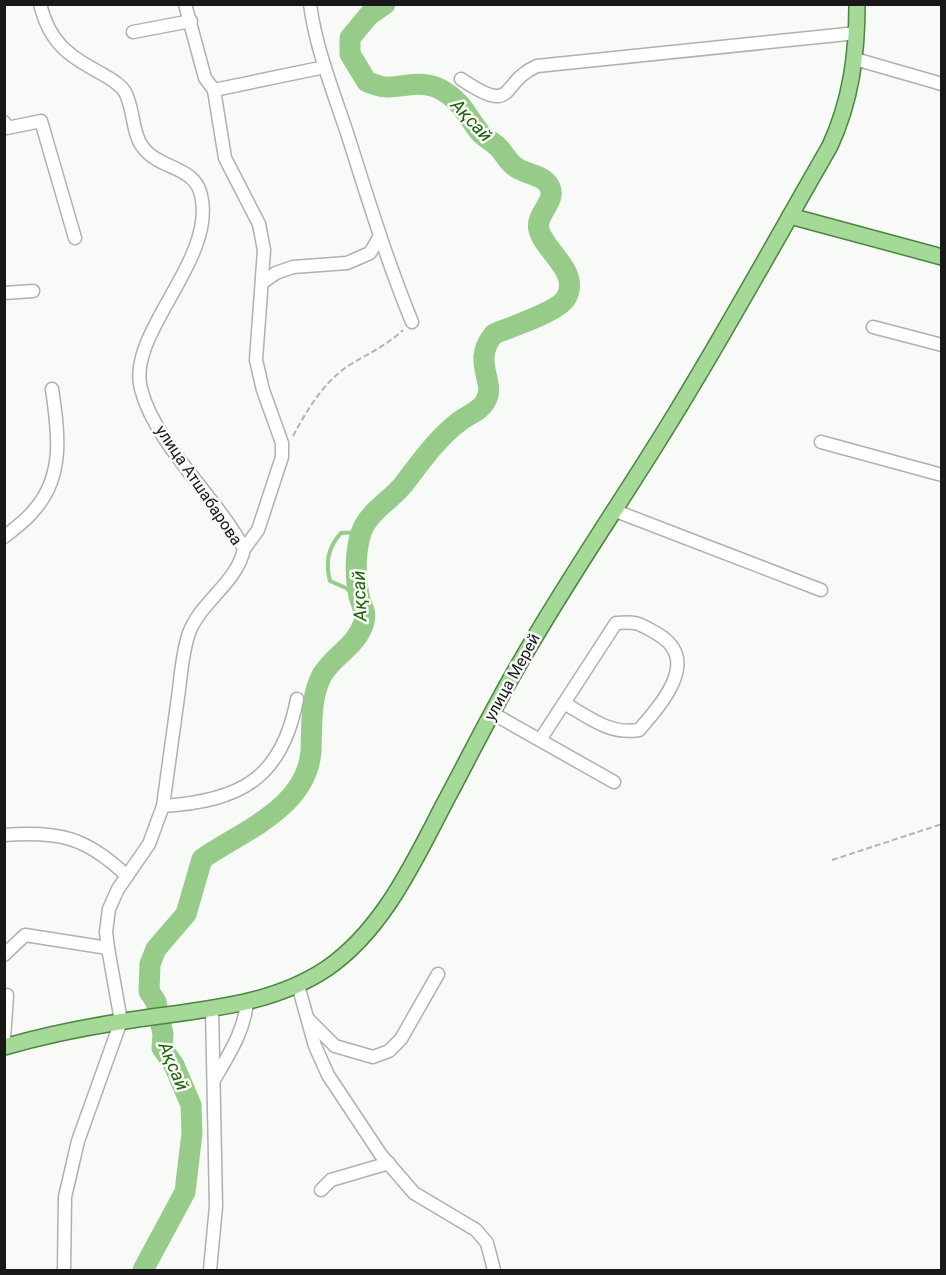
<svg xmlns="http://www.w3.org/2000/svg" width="946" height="1275" font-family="Roboto,sans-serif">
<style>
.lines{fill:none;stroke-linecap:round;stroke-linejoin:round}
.stream{stroke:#96cb8a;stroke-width:4}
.river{stroke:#96cb8a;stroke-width:21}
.minor-casing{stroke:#aeb1ad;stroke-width:15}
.major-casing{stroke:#4b853e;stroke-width:18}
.path{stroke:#b2b4b1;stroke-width:2;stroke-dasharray:6 3;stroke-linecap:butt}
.minor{stroke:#fff;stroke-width:12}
.major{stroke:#a4d998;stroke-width:15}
.labels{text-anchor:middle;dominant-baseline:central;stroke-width:5;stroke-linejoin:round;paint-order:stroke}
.street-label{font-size:16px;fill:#171817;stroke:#f7faf6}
.water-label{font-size:18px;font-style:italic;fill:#1d6105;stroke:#f7faf6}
</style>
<rect width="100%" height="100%" fill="#f7faf6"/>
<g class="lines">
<!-- stream -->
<path class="stream" d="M 359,598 L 346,588 L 330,581 C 325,563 328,547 341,533 L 361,532"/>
<!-- river -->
<path class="river" d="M 143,1270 L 185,1192 L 192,1133 L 191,1105 L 174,1065 L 162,1048 L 163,1034 L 156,1002 L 149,991 L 150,964 L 156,949 L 186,914 L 202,859 C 242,831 307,808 311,751 C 312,727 310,697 322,675 C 334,655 357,646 364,622 C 367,611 361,606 359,596 C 355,577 355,552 361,533 C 368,512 390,501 403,485 C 420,463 437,438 460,421 C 469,414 479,412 485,402 C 498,383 470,362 494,334 C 510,327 558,312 566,298 C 581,272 545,252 539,230 C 534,214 560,200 548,184 C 540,173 523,175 513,165 C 507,160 504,153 499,148 C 493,141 483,138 478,130 C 465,113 462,102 442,90 C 424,80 409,86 389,87 C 383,88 374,84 367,82 L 350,54 L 350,38 L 369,15 L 385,4"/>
<!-- minor casing -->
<g class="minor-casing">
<g id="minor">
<path d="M 40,4 C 50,45 70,56 104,75 C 112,80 120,84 125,92 C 135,110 131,136 146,151 C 162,169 195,167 201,195 C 217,260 126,333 141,389 C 155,444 218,499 244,549 C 237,583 201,601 189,633 C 182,653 181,676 178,697 C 173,733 168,770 163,806 L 149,844 L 118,889 L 109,909 L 106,932 L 108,948 L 121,1021 L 78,1141 L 65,1197 L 64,1270"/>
<path d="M 185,4 L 205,78 L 214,90 L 225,158 L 259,224 L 264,250 L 256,360 L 263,390 L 282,443 L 282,457 L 258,530 L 244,549"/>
<path d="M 310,4 C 316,50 334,93 348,136 C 368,199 387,261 412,322"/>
<path d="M 133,32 L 191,21"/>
<path d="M 855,59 L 942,84"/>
<path d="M 461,79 C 517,117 499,82 537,66 L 857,33"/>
<path d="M 214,90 L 325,67"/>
<path d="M 4,122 L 7,128 L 41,121 L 75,238"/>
<path d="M 263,282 L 276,273 L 293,267 L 347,263 L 370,253 L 380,236"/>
<path d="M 4,293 L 33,291"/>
<path d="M 873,327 L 942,345"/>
<path d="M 821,442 L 942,475"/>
<path d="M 613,510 L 821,590"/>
<path d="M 4,537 C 15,528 27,520 35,509 C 65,475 58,430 52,389"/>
<path d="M 492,713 L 614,782"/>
<path d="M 540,740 L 616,623 C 636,621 639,623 656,633 C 702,659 663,702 639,730 C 610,735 588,717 564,703"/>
<path d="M 163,806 C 240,801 282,779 297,699"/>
<path d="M 4,835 C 60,831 86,837 127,876"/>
<path d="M 4,955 L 25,935 L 108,948"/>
<path d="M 298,985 L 315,1046 L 328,1075 L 381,1155 L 414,1193 L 476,1230 L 487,1243 L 494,1270"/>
<path d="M 308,1019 L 335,1046 L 373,1057 L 389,1051 L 401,1039 L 438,974"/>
<path d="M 4,1039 L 7,995"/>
<path d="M 214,1080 C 229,1054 244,1032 247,1002"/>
<path d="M 321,1190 L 331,1180 L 389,1163"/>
<path d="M 210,1270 L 216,1206 L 212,1009"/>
</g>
</g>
<!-- major casing -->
<g class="major-casing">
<g id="major">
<path d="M 790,216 L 942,257"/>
<path d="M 4,1047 C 42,1036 81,1028 119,1022 C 189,1010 266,1009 326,969 C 382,931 413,864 443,806 C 467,761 489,717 514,673 C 566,580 628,493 683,401 C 734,317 781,231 830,146 C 851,100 857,55 857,4"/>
</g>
</g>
<!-- path -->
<g class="path">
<path d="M 293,436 C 307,410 323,383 348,366 C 367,354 386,346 403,330"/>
<path d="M 832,860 L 942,824"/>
</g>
<!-- minor -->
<use href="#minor" class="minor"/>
<!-- major -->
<use href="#major" class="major"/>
</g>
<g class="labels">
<!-- street labels -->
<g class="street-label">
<text transform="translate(199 485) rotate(56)">улица Атшабарова</text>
<text transform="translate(512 677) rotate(-61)">улица Мерей</text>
</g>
<!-- water labels -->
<g class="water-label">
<text transform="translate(472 120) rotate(47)">Ақсай</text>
<text transform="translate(359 596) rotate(-92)">Ақсай</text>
<text transform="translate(174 1066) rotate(67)">Ақсай</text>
</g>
</g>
<!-- border -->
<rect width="946" height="1275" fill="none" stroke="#171817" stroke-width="12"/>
</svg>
